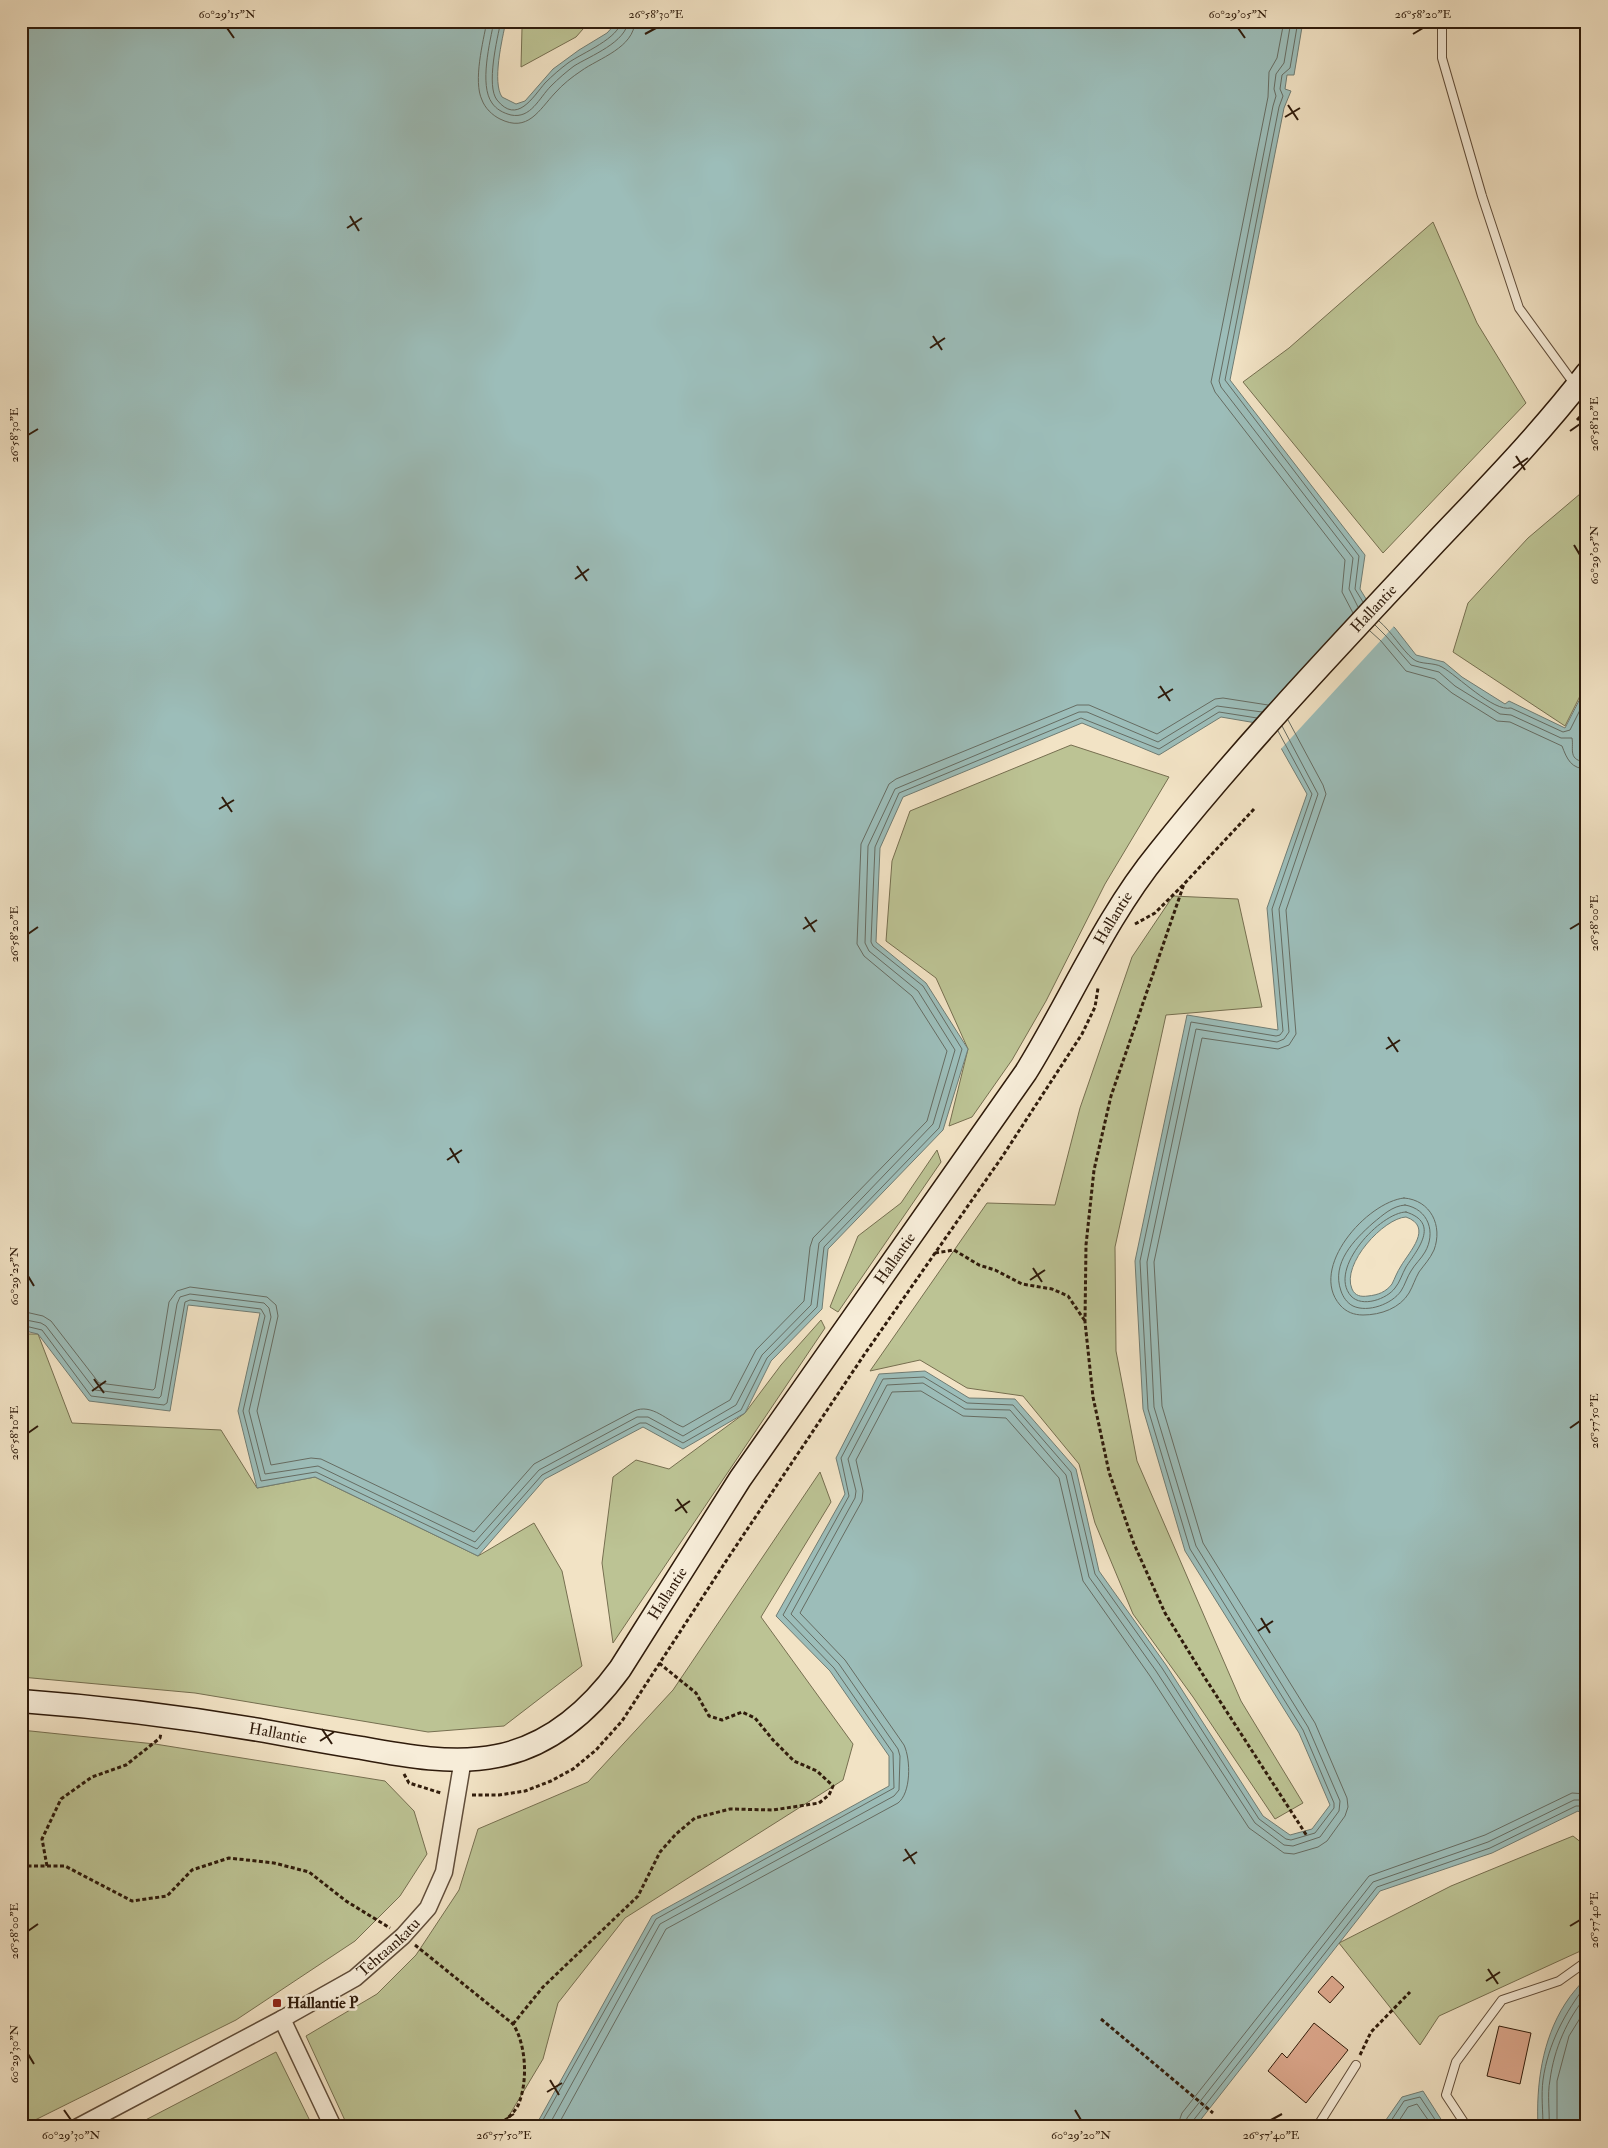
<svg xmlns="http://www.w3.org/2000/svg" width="1608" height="2148" font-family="'IM FELL Double Pica',serif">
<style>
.green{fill:#bcc394;stroke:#766f50}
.water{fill:#9cbdb9;stroke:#707c73;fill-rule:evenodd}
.pier{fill:#f2e3c5}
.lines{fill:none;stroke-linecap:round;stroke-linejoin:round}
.shore{stroke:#666c62;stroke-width:1}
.building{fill:#e0ab91;stroke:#2f1b0b}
.lane-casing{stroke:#604d3a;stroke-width:10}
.street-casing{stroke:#604d3a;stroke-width:19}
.secondary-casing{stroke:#2f1b0b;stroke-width:25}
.path{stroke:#2f1b0b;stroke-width:3;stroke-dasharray:4 2.5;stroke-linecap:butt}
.lane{stroke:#f7edd9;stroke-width:8}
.street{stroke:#f7edd9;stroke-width:16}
.secondary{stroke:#f7edd9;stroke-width:22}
.ticks{fill:none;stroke:#2f1b0b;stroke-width:2}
.poi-dot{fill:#8f2418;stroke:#f7edd9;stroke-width:2}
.labels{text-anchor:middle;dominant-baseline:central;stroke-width:5;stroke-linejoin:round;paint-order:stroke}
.street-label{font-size:16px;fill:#2f1b0b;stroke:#f7edd9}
.poi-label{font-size:16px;font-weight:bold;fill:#2f1b0b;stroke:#f7edd9;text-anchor:start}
.neatline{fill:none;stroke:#2f1b0b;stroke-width:2}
.ticks-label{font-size:12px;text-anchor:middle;fill:#2f1b0b}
</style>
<rect width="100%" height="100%" fill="#f2e3c5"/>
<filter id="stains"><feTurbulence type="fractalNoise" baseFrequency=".004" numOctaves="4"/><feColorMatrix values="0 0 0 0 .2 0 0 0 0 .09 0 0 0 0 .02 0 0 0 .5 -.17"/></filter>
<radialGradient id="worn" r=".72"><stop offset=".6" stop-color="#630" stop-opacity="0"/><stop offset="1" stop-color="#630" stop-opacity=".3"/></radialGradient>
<!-- green -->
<g class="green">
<path d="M 524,21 L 590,21 L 576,37 L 521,67 L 522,28 Z"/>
<path d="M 1433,222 L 1477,323 L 1526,403 L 1383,553 L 1243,382 L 1289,348 Z"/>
<path d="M 1587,488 L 1587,682 L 1565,726 L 1453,652 L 1468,603 L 1528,538 Z"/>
<path d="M 1071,745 L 1169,777 L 1105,884 L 1046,1001 L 1012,1060 L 972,1117 L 949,1126 L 968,1049 L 936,978 L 886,941 L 892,861 L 910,811 Z"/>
<path d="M 1173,896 L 1238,899 L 1262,1007 L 1166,1015 L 1115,1247 L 1116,1351 L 1137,1461 L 1241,1701 L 1303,1803 L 1275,1819 L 1193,1697 L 1133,1614 L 1095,1523 L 1079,1464 L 1023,1396 L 967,1388 L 920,1360 L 870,1371 L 987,1203 L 1055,1205 L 1080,1108 L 1132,957 Z"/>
<path d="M 937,1150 L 941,1162 L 838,1312 L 830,1307 L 858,1236 L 901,1203 Z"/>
<path d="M 821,1320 L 825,1328 L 613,1643 L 602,1563 L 613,1477 L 636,1460 L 669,1469 L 745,1413 L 781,1365 Z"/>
<path d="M 21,1334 L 38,1334 L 72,1423 L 221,1430 L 257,1488 L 315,1477 L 478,1556 L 534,1523 L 562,1571 L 582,1666 L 504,1726 L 428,1732 L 195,1693 L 21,1677 Z"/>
<path d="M 820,1472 L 831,1502 L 761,1617 L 853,1744 L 843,1780 L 625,1918 L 558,2003 L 543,2059 L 507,2119 L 499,2127 L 348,2127 L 306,2036 L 377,1994 L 416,1955 L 459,1890 L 478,1829 L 588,1782 L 673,1690 Z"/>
<path d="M 21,1730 L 155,1744 L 385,1781 L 414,1811 L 427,1854 L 400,1896 L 355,1941 L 236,2020 L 21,2127 Z"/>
<path d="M 1573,1836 L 1587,1847 L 1587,1948 L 1439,2016 L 1420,2045 L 1339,1943 L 1451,1886 Z"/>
<path d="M 276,2052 L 313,2127 L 132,2127 Z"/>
</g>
<!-- water -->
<g class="water">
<path d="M 21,21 L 506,21 C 502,40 492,82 502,97 L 516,104 L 525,101 L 553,69 L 579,50 L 607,33 L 618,21 L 1303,21 L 1294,75 L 1287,75 L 1285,89 L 1291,91 L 1284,108 L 1230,380 L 1365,555 L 1360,589 L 1371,607 L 1395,628 L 1416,655 L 1444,662 L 1462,677 L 1505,704 L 1509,701 L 1565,728 L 1587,685 L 1587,739 L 1582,749 L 1587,752 L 1587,1818 L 1578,1811 L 1492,1853 L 1380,1891 L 1195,2127 L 533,2127 L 540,2118 L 652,1916 L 889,1786 L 889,1756 L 830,1671 L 776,1616 L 845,1494 L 836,1458 L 879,1374 L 925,1371 L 969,1398 L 1015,1399 L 1076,1469 L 1099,1571 L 1166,1665 L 1263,1816 L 1290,1835 L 1312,1829 L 1330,1805 L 1299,1733 L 1185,1551 L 1143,1409 L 1135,1261 L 1187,1015 L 1278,1030 L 1267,908 L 1307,794 L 1268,725 L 1221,717 L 1159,755 L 1082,723 L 903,797 L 880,848 L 876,942 L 926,983 L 968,1049 L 943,1130 L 828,1249 L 822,1309 L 771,1361 L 745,1413 L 683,1449 L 643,1427 L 545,1479 L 478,1556 L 315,1477 L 257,1488 L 238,1411 L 260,1313 L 188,1305 L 170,1411 L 89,1401 L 38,1334 L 21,1330 ZM 1406,1217 C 1434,1227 1409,1252 1401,1266 C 1397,1272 1395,1278 1392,1284 C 1386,1292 1378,1295 1368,1296 C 1361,1297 1355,1296 1352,1289 C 1341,1264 1384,1218 1406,1217 Z"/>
<path d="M 1587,1976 L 1587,2127 L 1538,2127 C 1536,2085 1542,2040 1565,2004 C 1571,1994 1580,1985 1587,1976 Z"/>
<path d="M 1423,2091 L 1446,2127 L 1381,2127 L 1402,2097 Z"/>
</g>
<!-- pier -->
<path class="pier" d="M 1373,605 L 1395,625 L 1280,750 L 1267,727 Z"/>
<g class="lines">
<!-- shore -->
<g class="shore">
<path d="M 487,21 C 483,42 473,81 482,100 C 485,108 492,115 500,119 C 528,133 539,110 555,93 C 563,84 572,77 581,71 C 599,58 634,48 635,21"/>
<path d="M 494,21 C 490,42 479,85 492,103 C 496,109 503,113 511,115 C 531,119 539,98 551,86 C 558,79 566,72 574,66 C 590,56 627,42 628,21"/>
<path d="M 501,21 C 497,39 486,86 497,100 C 517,125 533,97 545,83 C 552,76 560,69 568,63 C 582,53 620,38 621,21"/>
<path d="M 1284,21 L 1277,58 L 1269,72 L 1268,97 L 1211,382 L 1215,392 L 1345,560 L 1342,592 L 1353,613"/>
<path d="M 1291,21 L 1284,63 L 1276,74 L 1274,89 L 1276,96 L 1273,106 L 1219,381 L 1221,387 L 1353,558 L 1349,589 L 1358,607"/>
<path d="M 1298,21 L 1290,68 L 1282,75 L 1280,89 L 1283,96 L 1279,107 L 1225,380 L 1359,556 L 1355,589 L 1363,602"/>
<path d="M 1379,621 C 1392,632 1402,650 1413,659 C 1420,665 1434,662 1442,667 C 1458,676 1493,712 1511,708 L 1563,732 L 1570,730 L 1587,696"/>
<path d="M 1375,625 L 1386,636 L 1411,665 L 1439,672 L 1455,686 L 1500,714 L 1511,715 L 1561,738 L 1572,738 C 1574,749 1567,761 1587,762"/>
<path d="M 1370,631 L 1381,641 L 1406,671 L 1435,679 L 1452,693 L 1497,721 L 1510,722 L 1562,746 C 1567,759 1571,769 1587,769"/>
<path d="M 1404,1198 C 1431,1200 1443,1226 1434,1250 C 1430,1259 1424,1265 1419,1272 C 1415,1279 1413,1286 1409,1293 C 1400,1308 1381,1315 1363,1315 C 1354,1315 1346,1312 1340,1305 C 1308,1268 1367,1202 1404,1198 Z"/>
<path d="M 1405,1205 C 1429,1209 1436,1233 1425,1252 C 1421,1259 1415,1264 1411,1271 C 1407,1277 1405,1285 1401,1291 C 1392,1304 1368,1313 1353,1306 C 1347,1303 1343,1297 1341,1291 C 1331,1263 1354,1240 1373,1223 C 1383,1215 1392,1206 1405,1205 Z"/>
<path d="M 1406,1212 C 1441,1223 1417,1250 1406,1267 C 1402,1274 1400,1282 1395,1288 C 1387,1299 1362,1308 1351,1296 C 1327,1269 1381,1212 1406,1212 Z"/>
<path d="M 21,1311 L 43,1316 L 51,1321 L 99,1383 L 153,1390 L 155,1388 L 169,1302 L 177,1291 L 190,1287 L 267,1297 L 276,1305 L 278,1316 L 257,1411 L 271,1465 L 311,1458 L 321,1459 L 474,1532 L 534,1464 L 634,1411 C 652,1403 667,1421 683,1427 L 730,1400 L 756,1350 L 804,1301 L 810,1247 L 813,1238 L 927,1121 L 947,1051 L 912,996 L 864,956 L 857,944 L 861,844 L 889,784 L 896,779 L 1077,705 L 1089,705 L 1157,734 L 1215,699 L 1223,698 L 1268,705"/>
<path d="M 21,1319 L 41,1323 L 46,1326 L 95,1390 L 159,1398 L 161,1396 L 177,1304 L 180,1297 L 190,1294 L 264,1303 L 269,1308 L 271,1317 L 249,1411 L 265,1474 L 318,1466 L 475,1542 L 539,1470 L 637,1417 L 648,1417 L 683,1436 L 736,1405 L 762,1355 L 811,1305 L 819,1243 L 933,1124 L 955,1050 L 918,991 L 869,951 L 865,943 L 868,846 L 895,789 L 1079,712 L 1087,712 L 1158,742 L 1217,706 L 1262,712"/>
<path d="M 21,1325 L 42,1330 L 91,1396 L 164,1405 L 167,1403 L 185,1302 L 190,1300 L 261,1309 L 265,1316 L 243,1411 L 261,1481 L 316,1472 L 477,1549 L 542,1475 L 640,1423 L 646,1423 L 683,1443 L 741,1410 L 767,1358 L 817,1307 L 824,1247 L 939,1128 L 962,1049 L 923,986 L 873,946 L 871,942 L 875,847 L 899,793 L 1081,718 L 1159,749 L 1219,712 L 1257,718"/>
<path d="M 539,2127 L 656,1919 L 894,1788 L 893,1753 L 834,1668 L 783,1615 L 849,1496 L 841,1458 L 883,1379 L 924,1377 L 967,1403 L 1013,1405 L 1071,1472 L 1095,1574 L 1162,1668 L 1259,1819 L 1286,1839 L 1291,1840 L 1315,1833 L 1334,1808 L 1334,1803 L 1303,1730 L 1190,1549 L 1148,1409 L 1140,1261 L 1191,1022 L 1276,1036 L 1280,1035 L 1283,1031 L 1272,909 L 1312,794 L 1278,731"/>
<path d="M 548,2127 L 660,1924 L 894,1796 L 899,1790 L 900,1756 L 898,1749 L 839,1664 L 791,1614 L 855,1498 L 856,1491 L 848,1459 L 887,1385 L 923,1383 L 965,1409 L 1010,1410 L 1066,1475 L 1089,1577 L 1156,1671 L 1255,1823 L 1284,1845 L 1293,1846 L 1320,1837 L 1339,1811 L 1340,1801 L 1308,1727 L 1196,1546 L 1154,1407 L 1147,1262 L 1196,1029 L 1277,1042 L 1284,1039 L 1289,1032 L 1279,909 L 1318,794 L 1282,726"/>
<path d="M 557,2127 L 666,1929 L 898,1803 C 911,1793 911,1760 904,1745 L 845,1660 L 800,1613 L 862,1501 L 863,1491 L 856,1460 L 892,1392 L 921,1391 L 963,1416 L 1006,1418 L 1059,1478 L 1083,1581 L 1150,1676 L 1249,1828 L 1284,1853 L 1294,1854 L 1318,1847 L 1327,1841 L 1345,1816 L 1348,1807 L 1347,1798 L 1315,1723 L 1203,1543 L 1162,1406 L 1154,1262 L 1202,1038 L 1278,1049 L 1289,1045 L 1296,1034 L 1286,910 L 1326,794 L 1323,785 L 1288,720"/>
<path d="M 1177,2127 L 1182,2113 L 1369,1876 L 1485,1835 L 1572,1793 L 1587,1794"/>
<path d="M 1185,2127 L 1187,2118 L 1373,1882 L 1488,1842 L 1574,1800 L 1581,1800 L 1587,1803"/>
<path d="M 1191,2127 L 1192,2122 L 1377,1887 L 1490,1848 L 1576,1806 L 1581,1806 L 1587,1811"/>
<path d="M 1387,2127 L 1404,2101 L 1420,2097 L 1440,2127"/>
<path d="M 1395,2127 L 1408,2107 L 1417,2104 L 1433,2127"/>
<path d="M 1543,2127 C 1543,2111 1541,2095 1543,2080 C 1548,2044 1565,2012 1587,1984"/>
<path d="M 1549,2127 C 1550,2111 1547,2095 1550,2080 C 1554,2049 1567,2019 1587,1995"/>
<path d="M 1557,2127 L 1557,2081 L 1569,2036 L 1587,2007"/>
</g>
</g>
<!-- building -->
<g class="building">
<path d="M 1332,1976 L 1344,1987 L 1330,2003 L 1318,1992 Z"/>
<path d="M 1314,2023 L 1348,2050 L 1306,2103 L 1268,2071 L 1282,2053 L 1287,2058 Z"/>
<path d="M 1499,2026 L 1531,2033 L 1520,2084 L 1487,2076 Z"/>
</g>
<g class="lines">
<!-- lane casing -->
<g class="lane-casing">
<g id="lane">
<path d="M 1442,21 L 1442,58 L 1482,196 L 1519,308 L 1575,385"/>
<path d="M 1317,2127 L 1356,2065"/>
<path d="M 1467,2127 L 1446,2095 L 1456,2062 L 1502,2000 L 1559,1981 L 1587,1961"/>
</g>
</g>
<!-- street casing -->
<g class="street-casing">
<g id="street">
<path d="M 282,2019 L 333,2127"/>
<path id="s1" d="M 78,2127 L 282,2019 L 355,1978 L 403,1936 L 428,1908 L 444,1872 L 463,1759"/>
</g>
</g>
<!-- secondary casing -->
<g class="secondary-casing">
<g id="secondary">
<path id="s2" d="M 21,1701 C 103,1707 184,1717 265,1731 C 297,1737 330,1743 362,1748 C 405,1756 454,1765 497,1756 C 549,1746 590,1710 620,1669 L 740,1479 L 1026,1072 C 1071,999 1105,918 1159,852 C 1244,745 1340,645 1433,545 C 1486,489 1540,434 1587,373"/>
</g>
</g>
<!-- path -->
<g class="path">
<path d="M 1577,420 L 1587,410"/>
<path d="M 1254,809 L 1184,884 L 1111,1096 L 1094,1170 L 1086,1245 L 1085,1322 L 1093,1397 L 1109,1472 L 1134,1544 L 1165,1613 L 1205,1678 L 1307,1836"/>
<path d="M 1135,924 L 1155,913 L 1184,884"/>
<path d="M 935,1253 L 954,1250 L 979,1265 L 995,1270 L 1022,1284 L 1052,1289 L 1068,1296 L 1085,1321"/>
<path d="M 404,1774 L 409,1783 L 441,1793"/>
<path d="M 472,1795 L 499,1795 L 525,1791 L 551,1781 L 573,1769 L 596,1750 L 622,1721 L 730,1555 L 864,1355 L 1002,1157 L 1082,1034 L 1095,1007 L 1098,988"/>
<path d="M 21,1866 L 65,1866 L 132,1901 L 167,1896 L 192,1870 L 229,1858 L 274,1863 L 309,1872 L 346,1901 L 390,1928"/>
<path d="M 47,1866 L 42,1839 L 61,1799 L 92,1777 L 126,1765 L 160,1738 L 161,1733"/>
<path d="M 415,1945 L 513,2024 C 526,2044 528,2080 519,2103 C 516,2112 505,2120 499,2127"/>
<path d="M 1101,2019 L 1213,2113"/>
<path d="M 513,2024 L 543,1987 L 638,1896 L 660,1852 L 676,1834 L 695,1818 L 730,1809 L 773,1810 L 819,1803 L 829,1795 L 833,1786 L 817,1771 L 794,1761 L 773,1740 L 755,1718 L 742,1712 L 722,1720 L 709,1716 L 696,1693 L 659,1663"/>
<path d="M 1360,2055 L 1371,2032 L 1410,1992"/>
</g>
<!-- lane -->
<use href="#lane" class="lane"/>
<!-- street -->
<use href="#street" class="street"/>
<!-- secondary -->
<use href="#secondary" class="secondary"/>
</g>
<!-- ticks -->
<path class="ticks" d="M 227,28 L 234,38M 1238,28 L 1245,38M 645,34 L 656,28M 1413,34 L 1423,28M 1288,105 L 1298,120M 1285,117 L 1300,108M 350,216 L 359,231M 347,228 L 362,218M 933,336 L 942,350M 930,348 L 945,338M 1570,431 L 1580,424M 28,435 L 38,429M 1516,456 L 1525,470M 1513,468 L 1528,458M 1574,545 L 1580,555M 577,566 L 587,581M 575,579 L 589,569M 1160,686 L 1170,701M 1158,698 L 1173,689M 222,797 L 232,812M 219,809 L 234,800M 805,917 L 815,932M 803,929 L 817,920M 1570,929 L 1580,923M 28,934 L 38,927M 1388,1037 L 1398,1052M 1386,1049 L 1400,1040M 450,1148 L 459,1163M 447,1160 L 462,1150M 1033,1268 L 1042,1282M 28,1276 L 34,1286M 1030,1280 L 1045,1270M 94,1379 L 104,1393M 92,1391 L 106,1381M 1570,1428 L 1580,1421M 28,1433 L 38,1426M 677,1499 L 687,1513M 675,1511 L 690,1501M 1261,1618 L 1270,1633M 1258,1631 L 1273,1621M 322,1729 L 332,1744M 320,1741 L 334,1732M 905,1849 L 915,1864M 903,1861 L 917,1852M 1570,1926 L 1580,1920M 28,1931 L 38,1924M 1488,1969 L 1498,1984M 1486,1981 L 1500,1972M 28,2054 L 34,2064M 550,2080 L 559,2095M 547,2092 L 562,2083M 64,2110 L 71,2120M 1075,2110 L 1081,2120M 504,2120 L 514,2114M 1271,2120 L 1282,2114"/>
<!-- markers -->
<rect class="poi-dot" x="272" y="1998" width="10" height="10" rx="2.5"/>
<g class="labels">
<!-- street labels -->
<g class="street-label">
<text stroke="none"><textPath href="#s2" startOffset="1939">Hallantie</textPath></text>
<text stroke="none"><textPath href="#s2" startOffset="1534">Hallantie</textPath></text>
<text stroke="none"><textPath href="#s2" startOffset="1129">Hallantie</textPath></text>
<text stroke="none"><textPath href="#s2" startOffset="724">Hallantie</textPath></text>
<text stroke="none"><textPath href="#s2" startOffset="259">Hallantie</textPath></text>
<text stroke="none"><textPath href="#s1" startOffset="360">Tehtaankatu</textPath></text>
</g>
<!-- poi labels -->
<g class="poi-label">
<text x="287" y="2003">Hallantie P</text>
</g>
</g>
<!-- margin -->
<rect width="1608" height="2148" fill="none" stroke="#f2e3c5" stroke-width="55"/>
<rect x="28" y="28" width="1552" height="2092" class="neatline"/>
<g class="ticks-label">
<text x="227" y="18">60°29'15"N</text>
<text x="656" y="18">26°58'30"E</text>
<text x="1238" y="18">60°29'05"N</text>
<text x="1423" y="18">26°58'20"E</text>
<text transform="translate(1594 424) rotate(-90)" y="4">26°58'10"E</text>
<text transform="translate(14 435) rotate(-90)" y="4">26°58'30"E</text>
<text transform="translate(1594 555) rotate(-90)" y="4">60°29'05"N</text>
<text transform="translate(1594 923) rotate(-90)" y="4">26°58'00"E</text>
<text transform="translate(14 934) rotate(-90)" y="4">26°58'20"E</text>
<text transform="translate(14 1276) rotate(-90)" y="4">60°29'25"N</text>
<text transform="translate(1594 1421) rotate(-90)" y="4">26°57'50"E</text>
<text transform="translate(14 1433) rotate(-90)" y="4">26°58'10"E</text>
<text transform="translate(1594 1920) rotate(-90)" y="4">26°57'40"E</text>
<text transform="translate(14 1931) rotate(-90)" y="4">26°58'00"E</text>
<text transform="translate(14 2054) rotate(-90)" y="4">60°29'30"N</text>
<text x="71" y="2139">60°29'30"N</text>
<text x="504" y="2139">26°57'50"E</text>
<text x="1081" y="2139">60°29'20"N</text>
<text x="1271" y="2139">26°57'40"E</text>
</g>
<rect width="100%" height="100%" filter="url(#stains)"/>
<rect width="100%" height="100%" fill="url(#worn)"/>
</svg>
